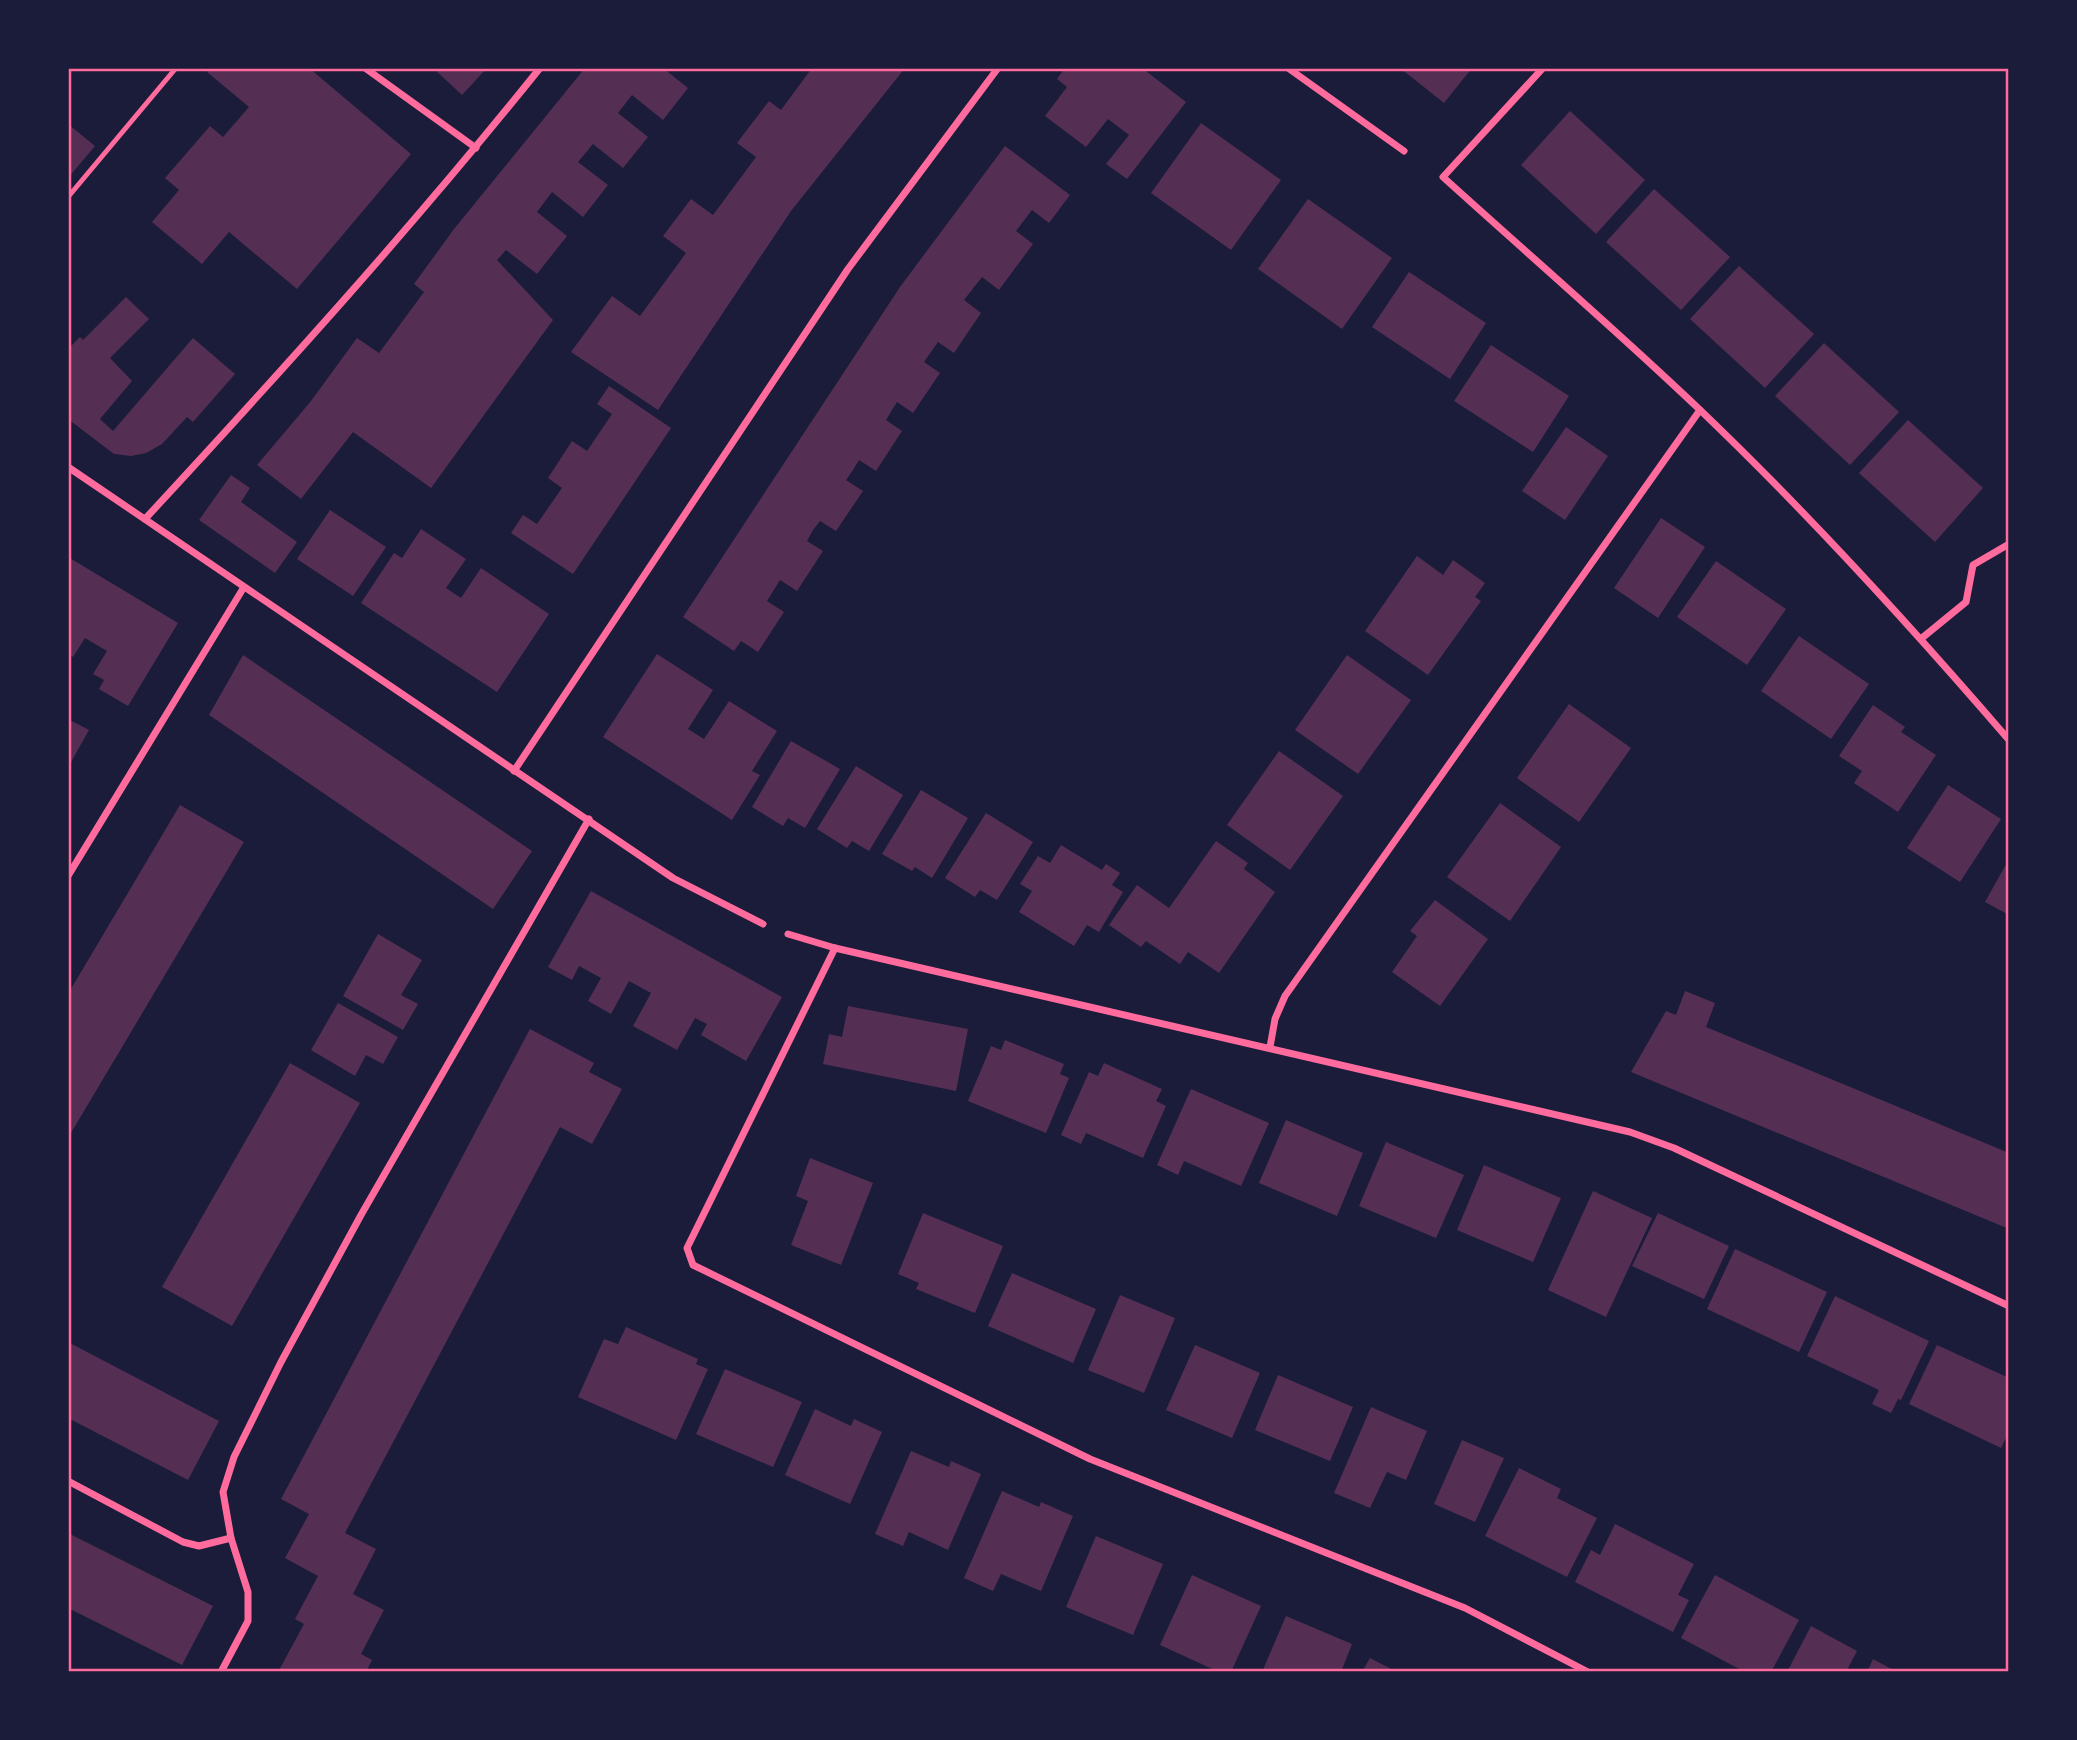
<svg xmlns="http://www.w3.org/2000/svg" width="2077" height="1740" font-family="Raleway,sans-serif">
<style>
.building{fill:#542f53}
.lines{fill:none;stroke-linecap:round;stroke-linejoin:round}
.service{stroke:#ff6b9d;stroke-width:5}
.minor{stroke:#ff6b9d;stroke-width:7}
.neatline{fill:none;stroke:#ff6b9d;stroke-width:2.5}
</style>
<rect width="100%" height="100%" fill="#1b1b3a"/>
<!-- building -->
<g class="building">
<path d="M 210,68 L 309,68 L 411,154 L 297,289 L 229,232 L 202,264 L 152,222 L 179,190 L 165,178 L 210,126 L 223,137 L 249,107 L 207,72 Z"/>
<path d="M 433,68 L 487,68 L 462,95 Z"/>
<path d="M 585,68 L 663,68 L 688,88 L 663,120 L 632,95 L 618,113 L 648,137 L 623,168 L 593,144 L 578,162 L 608,185 L 583,217 L 552,192 L 537,212 L 567,236 L 537,274 L 506,250 L 497,260 L 553,320 L 431,488 L 353,432 L 301,499 L 257,465 L 311,401 L 357,338 L 379,353 L 424,292 L 414,284 L 454,229 Z"/>
<path d="M 812,68 L 905,68 L 791,211 L 658,410 L 571,352 L 612,296 L 640,316 L 686,253 L 663,236 L 691,199 L 713,215 L 756,157 L 737,143 L 769,101 L 781,110 Z"/>
<path d="M 1065,68 L 1142,68 L 1186,102 L 1127,179 L 1106,164 L 1129,135 L 1108,119 L 1086,147 L 1045,116 L 1067,87 L 1057,79 Z"/>
<path d="M 1400,68 L 1472,68 L 1444,103 Z"/>
<path d="M 1570,111 L 1645,180 L 1596,234 L 1521,165 Z"/>
<path d="M 1201,123 L 1281,180 L 1231,250 L 1151,193 Z"/>
<path d="M 68,124 L 95,146 L 68,178 Z"/>
<path d="M 1005,146 L 1070,195 L 1049,223 L 1032,210 L 1016,231 L 1033,244 L 999,290 L 982,277 L 964,300 L 981,313 L 954,353 L 938,342 L 924,362 L 940,373 L 913,413 L 897,402 L 892,410 L 886,420 L 902,431 L 876,471 L 859,460 L 853,470 L 846,480 L 863,491 L 836,531 L 820,521 L 813,530 L 807,541 L 823,551 L 797,591 L 780,580 L 767,601 L 784,612 L 758,652 L 741,641 L 734,651 L 683,617 L 900,287 Z"/>
<path d="M 1654,189 L 1730,257 L 1681,310 L 1606,242 Z"/>
<path d="M 1308,199 L 1392,258 L 1342,329 L 1258,269 Z"/>
<path d="M 1739,266 L 1814,334 L 1765,388 L 1690,319 Z"/>
<path d="M 1409,272 L 1486,323 L 1450,379 L 1372,327 Z"/>
<path d="M 126,297 L 149,319 L 110,358 L 132,381 L 100,419 L 113,431 L 193,338 L 235,374 L 193,422 L 187,417 L 162,444 L 146,453 L 131,456 L 114,454 L 68,419 L 68,349 L 80,337 L 83,340 Z"/>
<path d="M 1824,343 L 1899,412 L 1850,465 L 1775,396 Z"/>
<path d="M 1491,345 L 1569,396 L 1533,452 L 1454,401 Z"/>
<path d="M 609,386 L 671,428 L 573,574 L 511,533 L 523,515 L 537,524 L 562,488 L 548,478 L 572,441 L 587,451 L 612,414 L 597,404 Z"/>
<path d="M 1908,420 L 1983,488 L 1935,542 L 1859,473 Z"/>
<path d="M 1566,427 L 1608,456 L 1565,520 L 1522,491 Z"/>
<path d="M 231,475 L 250,488 L 241,502 L 297,542 L 275,573 L 199,520 Z"/>
<path d="M 330,510 L 386,547 L 353,596 L 297,559 Z"/>
<path d="M 1661,518 L 1705,547 L 1658,618 L 1614,588 Z"/>
<path d="M 421,529 L 466,559 L 446,588 L 461,598 L 481,568 L 549,614 L 497,692 L 361,603 L 394,553 L 402,558 Z"/>
<path d="M 1417,556 L 1443,575 L 1453,560 L 1485,583 L 1475,597 L 1481,601 L 1428,675 L 1365,631 Z"/>
<path d="M 68,557 L 178,623 L 128,706 L 99,689 L 104,680 L 93,674 L 107,651 L 85,638 L 73,657 L 68,654 Z"/>
<path d="M 1716,561 L 1786,609 L 1747,665 L 1677,617 Z"/>
<path d="M 1799,636 L 1869,684 L 1831,739 L 1761,691 Z"/>
<path d="M 657,654 L 713,690 L 688,729 L 704,739 L 729,701 L 777,731 L 752,771 L 760,775 L 732,820 L 603,737 Z"/>
<path d="M 243,655 L 532,851 L 493,909 L 209,715 Z"/>
<path d="M 1347,655 L 1411,700 L 1358,774 L 1295,730 Z"/>
<path d="M 1569,704 L 1631,748 L 1579,822 L 1517,778 Z"/>
<path d="M 1873,705 L 1905,727 L 1901,732 L 1936,755 L 1898,812 L 1854,783 L 1862,771 L 1839,756 Z"/>
<path d="M 68,719 L 89,730 L 71,762 L 68,761 Z"/>
<path d="M 791,741 L 840,769 L 805,828 L 788,818 L 783,826 L 752,807 Z"/>
<path d="M 1279,751 L 1343,796 L 1290,870 L 1227,825 Z"/>
<path d="M 856,766 L 903,795 L 869,851 L 852,841 L 847,848 L 817,829 Z"/>
<path d="M 1948,785 L 2001,819 L 1960,882 L 1907,848 Z"/>
<path d="M 921,790 L 968,818 L 932,878 L 915,867 L 912,871 L 882,854 Z"/>
<path d="M 1500,803 L 1561,847 L 1510,921 L 1447,877 Z"/>
<path d="M 180,805 L 244,842 L 68,1138 L 68,994 Z"/>
<path d="M 986,813 L 1033,842 L 997,900 L 980,890 L 975,897 L 945,878 Z"/>
<path d="M 1216,841 L 1248,863 L 1244,869 L 1275,892 L 1219,973 L 1188,952 L 1180,964 L 1146,941 L 1141,947 L 1109,925 L 1137,885 L 1169,908 Z"/>
<path d="M 1061,845 L 1102,870 L 1106,864 L 1120,873 L 1112,885 L 1123,892 L 1099,932 L 1087,925 L 1074,946 L 1019,912 L 1032,891 L 1020,884 L 1038,856 L 1050,863 Z"/>
<path d="M 2009,859 L 2009,915 L 1985,902 Z"/>
<path d="M 591,891 L 782,997 L 746,1061 L 701,1035 L 707,1024 L 695,1018 L 677,1050 L 633,1026 L 651,993 L 629,981 L 611,1014 L 588,1001 L 601,978 L 579,966 L 572,980 L 548,967 Z"/>
<path d="M 1435,900 L 1488,939 L 1440,1006 L 1392,972 L 1417,936 L 1410,931 Z"/>
<path d="M 378,934 L 422,960 L 401,995 L 418,1004 L 403,1030 L 343,996 Z"/>
<path d="M 1685,991 L 1715,1003 L 1706,1027 L 2009,1153 L 2009,1229 L 1631,1072 L 1666,1011 L 1676,1015 Z"/>
<path d="M 338,1003 L 398,1037 L 383,1064 L 366,1055 L 355,1076 L 311,1050 Z"/>
<path d="M 848,1006 L 968,1029 L 956,1091 L 823,1064 L 829,1034 L 842,1037 Z"/>
<path d="M 530,1029 L 594,1063 L 589,1072 L 622,1089 L 592,1144 L 560,1127 L 345,1533 L 376,1549 L 353,1594 L 384,1610 L 361,1654 L 372,1660 L 366,1672 L 278,1672 L 304,1624 L 295,1619 L 318,1576 L 285,1558 L 309,1514 L 281,1499 Z"/>
<path d="M 1005,1040 L 1064,1064 L 1060,1074 L 1069,1078 L 1046,1133 L 968,1101 L 991,1046 L 1001,1050 Z"/>
<path d="M 290,1063 L 360,1103 L 232,1326 L 162,1287 Z"/>
<path d="M 1104,1063 L 1162,1089 L 1156,1101 L 1166,1106 L 1143,1158 L 1086,1133 L 1081,1144 L 1061,1135 L 1089,1072 L 1098,1076 Z"/>
<path d="M 1191,1089 L 1269,1123 L 1241,1186 L 1184,1161 L 1178,1175 L 1157,1165 Z"/>
<path d="M 1286,1120 L 1363,1153 L 1337,1216 L 1259,1183 Z"/>
<path d="M 1386,1142 L 1464,1175 L 1436,1238 L 1359,1206 Z"/>
<path d="M 810,1158 L 873,1183 L 841,1265 L 791,1245 L 808,1201 L 796,1196 Z"/>
<path d="M 1484,1165 L 1561,1198 L 1533,1262 L 1457,1230 Z"/>
<path d="M 1593,1191 L 1652,1218 L 1606,1317 L 1548,1290 Z"/>
<path d="M 923,1213 L 1003,1246 L 975,1313 L 916,1289 L 919,1283 L 898,1274 Z"/>
<path d="M 1658,1213 L 1729,1246 L 1704,1299 L 1632,1266 Z"/>
<path d="M 1735,1249 L 1827,1292 L 1799,1352 L 1707,1309 Z"/>
<path d="M 1012,1273 L 1096,1309 L 1073,1363 L 988,1326 Z"/>
<path d="M 1120,1295 L 1175,1318 L 1144,1393 L 1088,1370 Z"/>
<path d="M 1835,1296 L 1929,1341 L 1901,1400 L 1898,1399 L 1891,1413 L 1872,1404 L 1879,1390 L 1807,1356 Z"/>
<path d="M 626,1327 L 698,1359 L 696,1364 L 708,1369 L 676,1440 L 578,1397 L 604,1339 L 618,1344 Z"/>
<path d="M 68,1342 L 219,1421 L 188,1480 L 68,1418 Z"/>
<path d="M 1195,1345 L 1260,1373 L 1232,1438 L 1166,1410 Z"/>
<path d="M 1937,1345 L 2009,1378 L 2009,1432 L 2001,1448 L 1909,1404 Z"/>
<path d="M 725,1369 L 802,1402 L 773,1467 L 696,1434 Z"/>
<path d="M 1278,1375 L 1353,1407 L 1330,1461 L 1255,1430 Z"/>
<path d="M 1371,1407 L 1427,1431 L 1406,1480 L 1387,1472 L 1370,1508 L 1334,1493 Z"/>
<path d="M 815,1409 L 851,1426 L 854,1419 L 882,1432 L 850,1504 L 785,1475 Z"/>
<path d="M 1462,1440 L 1504,1458 L 1475,1522 L 1434,1504 Z"/>
<path d="M 911,1451 L 949,1467 L 951,1461 L 981,1474 L 948,1550 L 909,1532 L 903,1546 L 875,1534 Z"/>
<path d="M 1519,1468 L 1561,1489 L 1557,1498 L 1597,1518 L 1567,1577 L 1485,1536 Z"/>
<path d="M 1002,1491 L 1039,1507 L 1041,1502 L 1073,1516 L 1041,1591 L 1001,1574 L 993,1591 L 964,1578 Z"/>
<path d="M 1615,1524 L 1694,1564 L 1678,1595 L 1689,1600 L 1673,1632 L 1575,1582 L 1591,1550 L 1600,1555 Z"/>
<path d="M 68,1533 L 213,1606 L 182,1665 L 68,1608 Z"/>
<path d="M 1096,1536 L 1163,1564 L 1133,1635 L 1066,1607 Z"/>
<path d="M 1192,1575 L 1261,1606 L 1231,1672 L 1219,1672 L 1160,1645 Z"/>
<path d="M 1715,1575 L 1799,1620 L 1771,1672 L 1745,1672 L 1681,1638 Z"/>
<path d="M 1286,1616 L 1352,1644 L 1341,1672 L 1262,1672 Z"/>
<path d="M 1811,1626 L 1857,1651 L 1846,1672 L 1787,1672 Z"/>
<path d="M 1370,1658 L 1397,1672 L 1362,1672 Z"/>
<path d="M 1873,1659 L 1897,1672 L 1867,1672 Z"/>
</g>
<g class="lines">
<!-- service -->
<path class="service" d="M 68,197 L 176,68"/>
<!-- minor -->
<g class="minor">
<path d="M 365,68 L 476,148"/>
<path d="M 1288,68 L 1404,151"/>
<path d="M 1543,68 L 1443,177 C 1528,254 1615,329 1698,408 C 1808,513 1910,625 2009,740"/>
<path d="M 68,467 L 673,878 L 763,924"/>
<path d="M 145,519 C 281,372 415,224 540,68"/>
<path d="M 1922,638 L 1966,602 L 1973,565 L 2009,544"/>
<path d="M 514,771 L 848,269 L 998,68"/>
<path d="M 68,876 L 244,587"/>
<path d="M 788,934 L 835,948 L 1630,1132 L 1674,1148 L 2009,1306"/>
<path d="M 835,948 L 687,1248 L 693,1265 L 1090,1459 L 1465,1608 L 1588,1672"/>
<path d="M 1270,1047 L 1275,1019 L 1285,996 L 1700,410"/>
<path d="M 68,1481 L 183,1542 L 199,1546 L 231,1538"/>
<path d="M 221,1672 L 248,1621 L 248,1592 L 231,1538 L 223,1492 L 234,1457 L 281,1362 L 361,1215 L 589,819"/>
</g>
</g>
<!-- border -->
<rect width="2077" height="1740" fill="none" stroke="#1b1b3a" stroke-width="140"/>
<rect x="70" y="70" width="1937" height="1600" class="neatline"/>
</svg>
